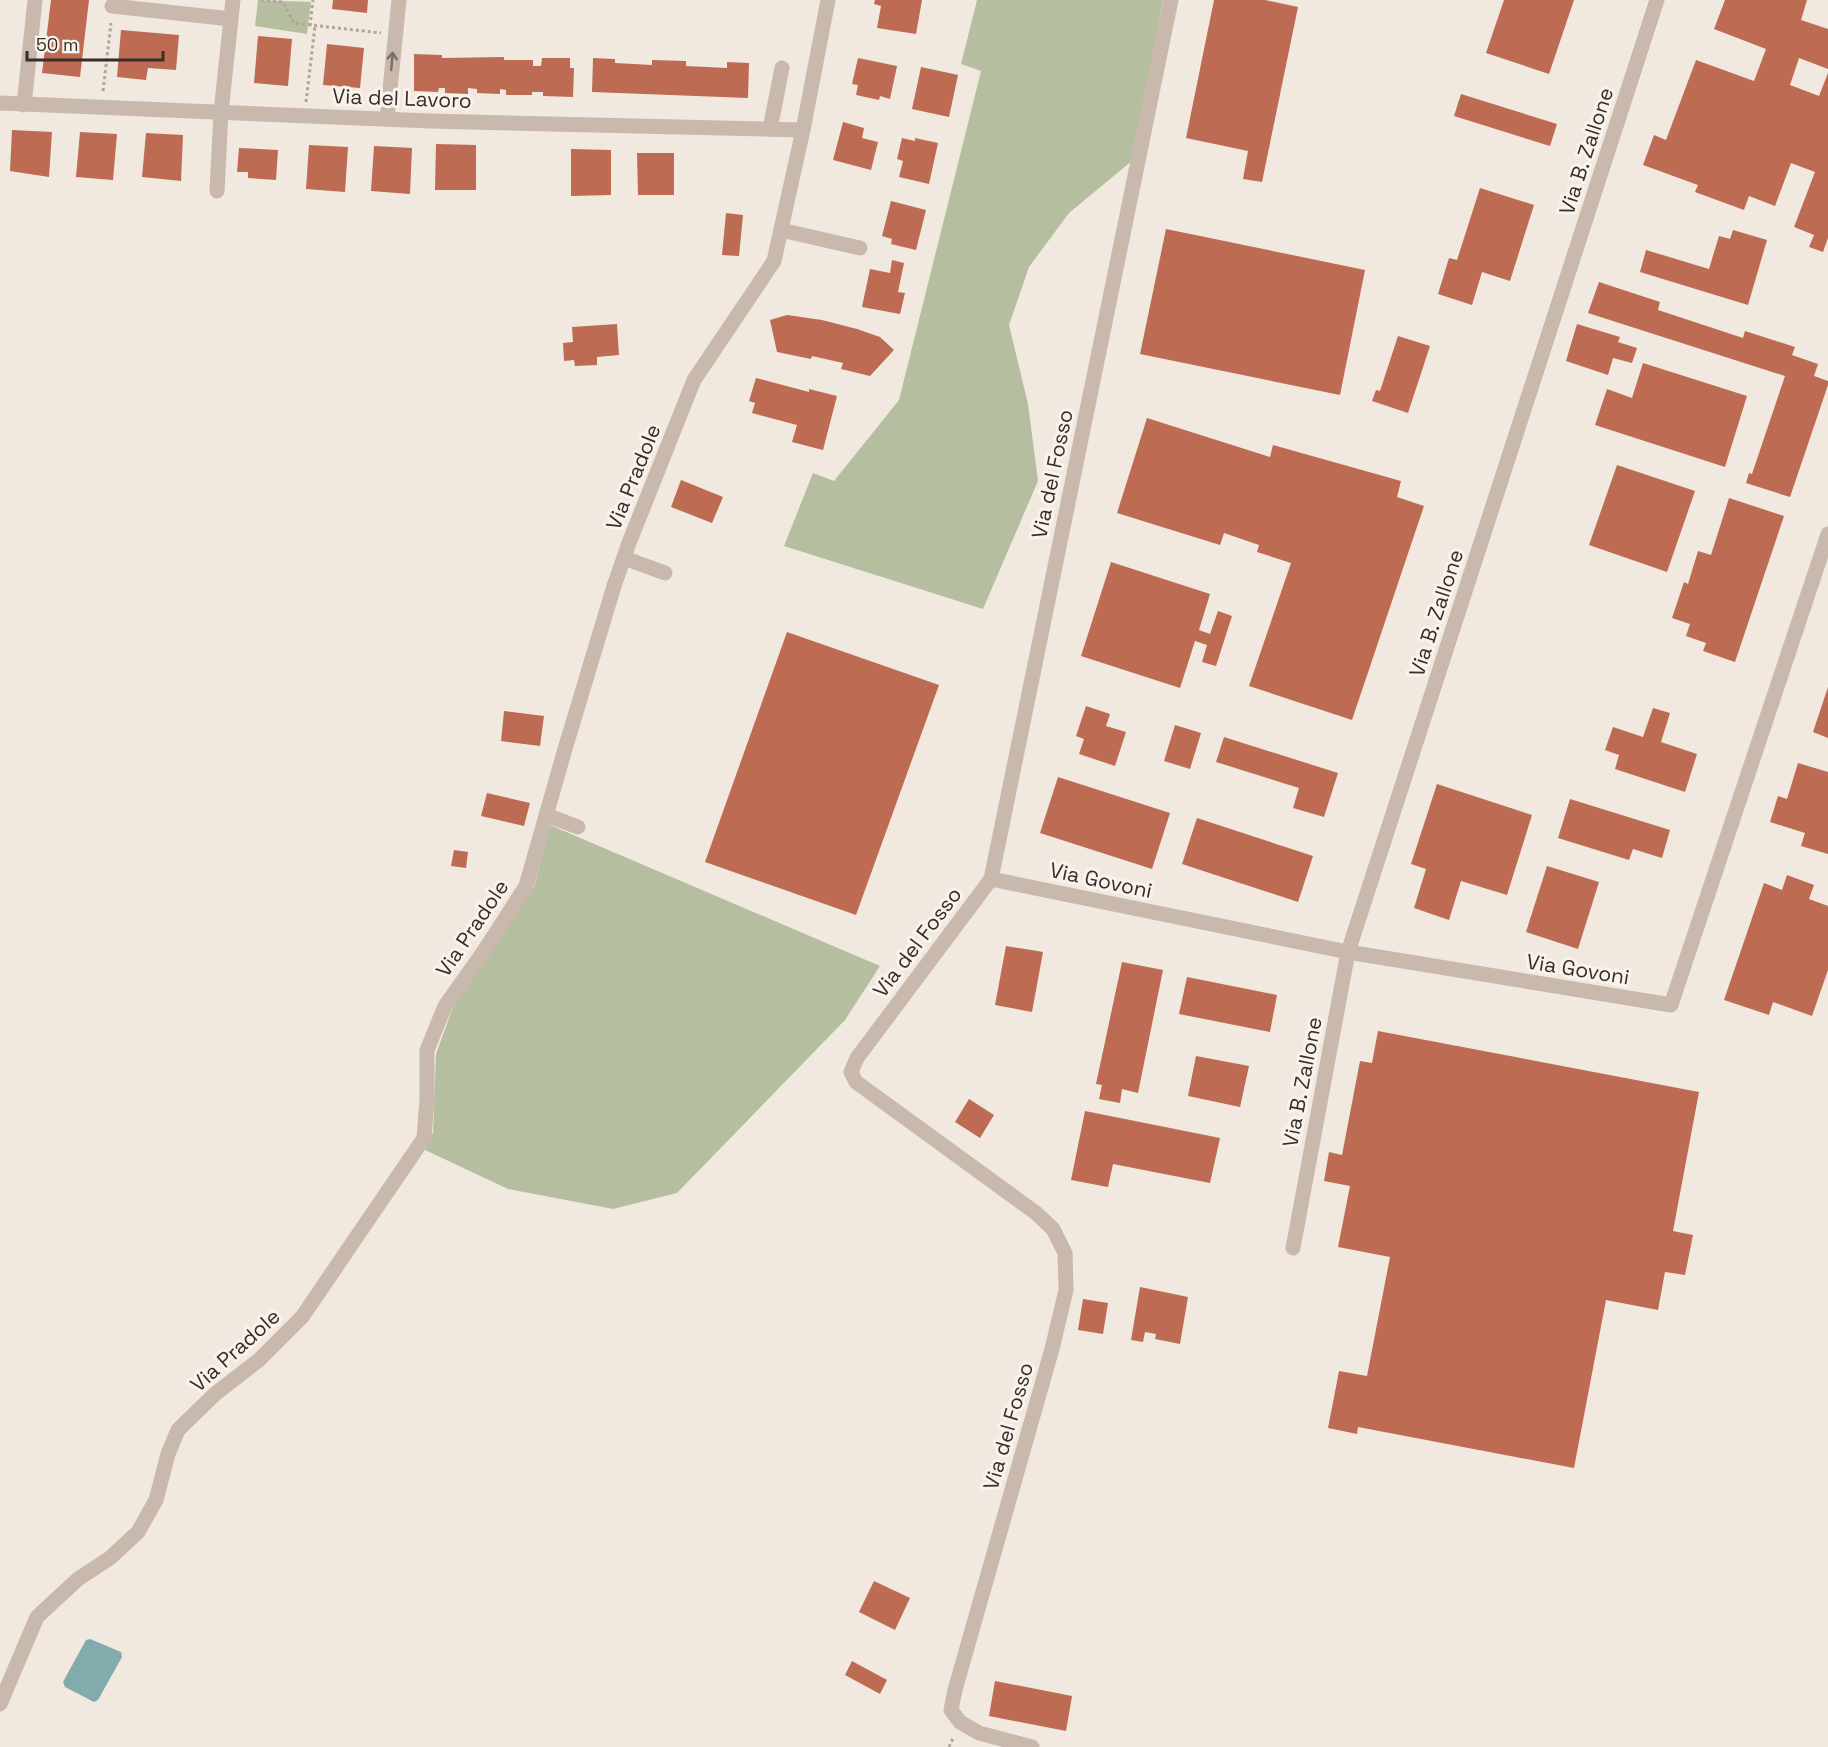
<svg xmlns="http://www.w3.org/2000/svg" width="1828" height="1747" font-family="'Space Grotesk',sans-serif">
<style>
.green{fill:#b5bfa0}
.water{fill:#81abac}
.building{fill:#bd6b52}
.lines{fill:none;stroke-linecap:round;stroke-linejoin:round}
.path{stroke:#b4a396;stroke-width:3;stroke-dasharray:3 3;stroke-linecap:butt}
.minor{stroke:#c9b9ac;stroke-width:15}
.oneway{stroke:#796d65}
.labels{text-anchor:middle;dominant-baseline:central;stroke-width:6;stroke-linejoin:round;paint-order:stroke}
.street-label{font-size:21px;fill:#372e2b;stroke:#f9f3ec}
</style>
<rect width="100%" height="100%" fill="#f1e9e0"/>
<!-- green -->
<g class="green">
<path d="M 258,0 L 311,2 L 307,34 L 255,26 Z"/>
<path d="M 977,0 L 1163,0 L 1133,160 L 1069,213 L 1029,267 L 1009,325 L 1028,404 L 1038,481 L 983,609 L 784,546 L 813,473 L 834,481 L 899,400 L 981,71 L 961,64 Z"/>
<path d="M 550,825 L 880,966 L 845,1020 L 677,1193 L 613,1209 L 508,1189 L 425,1150 L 433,1132 L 436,1054 L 453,1007 L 534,887 Z"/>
</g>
<!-- water -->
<path class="water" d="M 90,1639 L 121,1652 L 122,1657 L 98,1700 L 94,1702 L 65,1687 L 63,1682 L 86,1640 Z"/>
<!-- building -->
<g class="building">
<path d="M 51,0 L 89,0 L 80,77 L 42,73 Z"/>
<path d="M 333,0 L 368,0 L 367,13 L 332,9 Z"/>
<path d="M 875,0 L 922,0 L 916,34 L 877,28 L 881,6 L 874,4 Z"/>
<path d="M 1214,0 L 1265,0 L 1298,7 L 1262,182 L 1243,179 L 1248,151 L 1186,138 Z"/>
<path d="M 1504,0 L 1574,0 L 1549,74 L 1486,53 Z"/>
<path d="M 1725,0 L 1807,0 L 1801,20 L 1828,29 L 1828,69 L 1799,58 L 1790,85 L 1819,96 L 1828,73 L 1828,238 L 1823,252 L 1809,247 L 1814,235 L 1794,227 L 1815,172 L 1791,163 L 1775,206 L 1749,196 L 1744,210 L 1695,192 L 1698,185 L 1643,165 L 1654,135 L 1666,140 L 1696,60 L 1754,81 L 1766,49 L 1714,29 Z"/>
<path d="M 121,30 L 179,35 L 176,70 L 148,68 L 146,80 L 117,77 Z"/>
<path d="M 258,36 L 292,39 L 288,86 L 254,83 Z"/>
<path d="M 327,44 L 364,48 L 360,88 L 323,85 Z"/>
<path d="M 414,54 L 442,55 L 442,58 L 504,57 L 504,60 L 533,60 L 533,66 L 541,66 L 542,58 L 570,58 L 570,68 L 574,68 L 573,97 L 543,96 L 543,92 L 532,92 L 532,95 L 506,95 L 506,90 L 500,89 L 500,94 L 477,93 L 477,89 L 468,88 L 468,94 L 445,93 L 445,88 L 439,88 L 438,92 L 414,91 Z"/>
<path d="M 593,58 L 615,59 L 615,63 L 652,65 L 652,60 L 686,61 L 686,66 L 727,68 L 727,62 L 749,63 L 748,98 L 592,92 Z"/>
<path d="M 858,58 L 897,66 L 890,99 L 880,96 L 879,100 L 856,95 L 858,85 L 852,84 Z"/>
<path d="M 921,67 L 958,75 L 949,117 L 912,109 Z"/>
<path d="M 1461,94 L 1557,124 L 1550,146 L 1454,116 Z"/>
<path d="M 843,122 L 864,128 L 862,138 L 878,142 L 871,170 L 833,160 Z"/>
<path d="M 12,130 L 52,132 L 49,177 L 10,171 Z"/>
<path d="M 80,132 L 117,134 L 113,180 L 76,177 Z"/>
<path d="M 146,133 L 183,135 L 181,181 L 142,177 Z"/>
<path d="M 902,138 L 915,141 L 915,138 L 938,143 L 929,184 L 899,177 L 903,161 L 897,159 Z"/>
<path d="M 436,144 L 476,145 L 476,190 L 435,190 Z"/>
<path d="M 309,145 L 348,147 L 345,192 L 306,189 Z"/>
<path d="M 374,146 L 412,148 L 410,194 L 371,191 Z"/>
<path d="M 239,148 L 278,150 L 276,180 L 248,178 L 248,172 L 237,172 Z"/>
<path d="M 571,149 L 611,150 L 611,195 L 571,196 Z"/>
<path d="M 637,153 L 674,153 L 674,195 L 638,195 Z"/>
<path d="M 1480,188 L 1534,205 L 1510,281 L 1482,272 L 1472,305 L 1438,294 L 1449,258 L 1457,260 Z"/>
<path d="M 891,201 L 926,210 L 916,250 L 891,244 L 892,239 L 882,236 Z"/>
<path d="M 726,213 L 743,215 L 739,256 L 722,255 Z"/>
<path d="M 1166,229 L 1365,270 L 1340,395 L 1140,354 Z"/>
<path d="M 1733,230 L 1767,240 L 1748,305 L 1640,272 L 1646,250 L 1709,269 L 1719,236 L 1730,239 Z"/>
<path d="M 892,260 L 904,263 L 898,292 L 905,293 L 900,314 L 862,307 L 870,269 L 890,273 Z"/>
<path d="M 1599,282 L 1660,302 L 1658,310 L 1743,338 L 1745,331 L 1795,347 L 1792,355 L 1818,364 L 1814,376 L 1828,381 L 1828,385 L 1790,497 L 1746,483 L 1749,473 L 1752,474 L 1785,376 L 1588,313 Z"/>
<path d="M 787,315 L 822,320 L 857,329 L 880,337 L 894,350 L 870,376 L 841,369 L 843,363 L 812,356 L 811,359 L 777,352 L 770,320 Z"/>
<path d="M 617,324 L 619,355 L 597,357 L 597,365 L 575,366 L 574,360 L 564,361 L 563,343 L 573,342 L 572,327 Z"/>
<path d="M 1577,324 L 1620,337 L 1618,342 L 1637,348 L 1632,363 L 1613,358 L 1608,375 L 1566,361 Z"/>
<path d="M 1398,336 L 1430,346 L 1408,413 L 1372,401 L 1376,390 L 1380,391 Z"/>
<path d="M 1643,363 L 1747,396 L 1725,467 L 1595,425 L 1607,389 L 1632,398 Z"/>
<path d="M 756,378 L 809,392 L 809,389 L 837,396 L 823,450 L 792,442 L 797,425 L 752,413 L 755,403 L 749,401 Z"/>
<path d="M 1147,418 L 1270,457 L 1273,445 L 1401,481 L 1397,497 L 1424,506 L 1352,720 L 1249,686 L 1291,563 L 1257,552 L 1259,545 L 1224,533 L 1220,545 L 1117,513 Z"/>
<path d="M 1617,465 L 1695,491 L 1667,572 L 1589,545 Z"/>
<path d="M 681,480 L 723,497 L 712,523 L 671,507 Z"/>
<path d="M 1729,498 L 1784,516 L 1735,662 L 1703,651 L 1706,643 L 1686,636 L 1690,624 L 1672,618 L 1684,582 L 1688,584 L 1698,551 L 1711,555 Z"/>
<path d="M 1111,562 L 1210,594 L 1199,630 L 1210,634 L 1218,611 L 1232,616 L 1216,666 L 1202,662 L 1207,645 L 1195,641 L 1180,688 L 1081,656 Z"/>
<path d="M 787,632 L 939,685 L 856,915 L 705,862 Z"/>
<path d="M 1828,687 L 1828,738 L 1813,732 Z"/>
<path d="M 1086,706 L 1110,714 L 1106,726 L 1126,732 L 1115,766 L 1079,754 L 1084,739 L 1076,736 Z"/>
<path d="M 1653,708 L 1670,713 L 1661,742 L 1697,754 L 1685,792 L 1615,769 L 1619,755 L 1605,750 L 1613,727 L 1643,737 Z"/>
<path d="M 504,711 L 544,716 L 540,746 L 501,741 Z"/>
<path d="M 1175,725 L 1201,733 L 1190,769 L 1164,761 Z"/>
<path d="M 1224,737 L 1338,773 L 1324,817 L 1293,808 L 1299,788 L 1216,762 Z"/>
<path d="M 1798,763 L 1828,772 L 1828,854 L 1801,846 L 1805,833 L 1770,822 L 1778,796 L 1787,799 Z"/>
<path d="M 1058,777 L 1170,813 L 1152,869 L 1040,833 Z"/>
<path d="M 1437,784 L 1532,815 L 1507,895 L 1461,881 L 1449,920 L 1414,908 L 1426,869 L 1411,864 Z"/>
<path d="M 487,793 L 530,803 L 524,826 L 481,816 Z"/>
<path d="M 1570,799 L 1670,830 L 1662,858 L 1633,849 L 1629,860 L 1558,838 Z"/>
<path d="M 1197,818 L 1313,856 L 1298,902 L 1182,864 Z"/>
<path d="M 454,850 L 468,852 L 466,868 L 451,866 Z"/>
<path d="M 1547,866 L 1599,882 L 1578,949 L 1526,932 Z"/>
<path d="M 1787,875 L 1814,885 L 1809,899 L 1828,906 L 1828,970 L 1812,1016 L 1773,1002 L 1769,1015 L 1724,1000 L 1764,883 L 1782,890 Z"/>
<path d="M 1006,946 L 1043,952 L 1032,1012 L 995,1005 Z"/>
<path d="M 1122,962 L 1163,970 L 1138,1093 L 1122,1089 L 1120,1103 L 1099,1099 L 1102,1085 L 1096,1084 Z"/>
<path d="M 1187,977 L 1277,995 L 1270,1032 L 1179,1014 Z"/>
<path d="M 1378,1031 L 1699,1092 L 1673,1231 L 1693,1235 L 1685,1275 L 1665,1272 L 1658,1310 L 1606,1300 L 1574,1468 L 1358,1427 L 1357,1434 L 1328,1428 L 1339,1371 L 1367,1376 L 1390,1257 L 1338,1247 L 1350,1186 L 1324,1181 L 1329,1152 L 1342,1155 L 1360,1061 L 1372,1063 Z"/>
<path d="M 1196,1056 L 1249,1066 L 1240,1107 L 1188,1096 Z"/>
<path d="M 969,1099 L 994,1115 L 980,1138 L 955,1122 Z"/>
<path d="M 1085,1111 L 1220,1138 L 1210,1183 L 1113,1164 L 1108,1187 L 1071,1180 Z"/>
<path d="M 1140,1287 L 1188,1297 L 1180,1344 L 1155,1339 L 1156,1334 L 1145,1332 L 1143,1342 L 1131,1340 Z"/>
<path d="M 1083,1299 L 1108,1303 L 1103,1334 L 1078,1330 Z"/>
<path d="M 874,1581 L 910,1598 L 895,1630 L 859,1612 Z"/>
<path d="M 852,1661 L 887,1680 L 880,1694 L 845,1675 Z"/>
<path d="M 995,1681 L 1072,1696 L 1066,1731 L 989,1716 Z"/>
</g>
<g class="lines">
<!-- path -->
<g class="path">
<path d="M 261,0 L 283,2 L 294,23 L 381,33"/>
<path d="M 310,26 L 313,0"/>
<path d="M 103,91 L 111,23"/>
<path d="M 306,102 L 315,26"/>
<path d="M 949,1747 L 953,1738"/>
</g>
<!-- minor -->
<g class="minor">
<path d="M 112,6 L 231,19"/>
<path d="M 0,103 L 430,121 L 803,130"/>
<path d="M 24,105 L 35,0"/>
<path d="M 387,119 L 399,0"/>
<path d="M 770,129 L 782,68"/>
<path d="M 217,191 L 221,112 L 233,0"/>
<path d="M 781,230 L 860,248"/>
<path d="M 624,558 L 665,573"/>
<path d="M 546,815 L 578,827"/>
<path d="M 991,879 L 1348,952 L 1671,1005 L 1828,534"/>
<path d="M 1293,1248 L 1348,952 L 1657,0"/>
<path d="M 0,1704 L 37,1617 L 78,1579 L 110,1558 L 138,1532 L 156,1500 L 168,1454 L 178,1430 L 215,1394 L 259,1360 L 302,1317 L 424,1138 L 427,1099 L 427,1050 L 445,1006 L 484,951 L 526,886 L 565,749 L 614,586 L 629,543 L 694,380 L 774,261 L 803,130 L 828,0"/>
<path d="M 1032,1747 L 979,1733 L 960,1722 L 951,1710 L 955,1690 L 1052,1349 L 1066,1290 L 1065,1253 L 1053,1229 L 1036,1213 L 856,1082 L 851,1072 L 857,1058 L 991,879 L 1171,0"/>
</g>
</g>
<!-- one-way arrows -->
<defs><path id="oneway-shaft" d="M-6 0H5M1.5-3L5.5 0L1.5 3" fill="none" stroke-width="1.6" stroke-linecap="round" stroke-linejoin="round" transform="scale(1.5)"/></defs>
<use class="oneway" href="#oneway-shaft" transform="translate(392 61) rotate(-85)"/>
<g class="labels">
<!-- street labels -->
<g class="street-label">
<text transform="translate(402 98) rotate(2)">Via del Lavoro</text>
<text transform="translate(1586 151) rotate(-72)">Via B. Zallone</text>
<text transform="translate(1052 474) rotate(-78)">Via del Fosso</text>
<text transform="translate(633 477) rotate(-68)">Via Pradole</text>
<text transform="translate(1436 613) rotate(-72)">Via B. Zallone</text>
<text transform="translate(1101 880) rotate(12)">Via Govoni</text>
<text transform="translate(472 928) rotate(-56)">Via Pradole</text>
<text transform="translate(917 942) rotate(-53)">Via del Fosso</text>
<text transform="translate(1578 969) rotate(9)">Via Govoni</text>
<text transform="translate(1302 1082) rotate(-79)">Via B. Zallone</text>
<text transform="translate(235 1350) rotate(-42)">Via Pradole</text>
<text transform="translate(1008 1426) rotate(-74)">Via del Fosso</text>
</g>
</g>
<!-- scale -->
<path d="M27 51v9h136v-9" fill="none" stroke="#372e2b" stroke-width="3"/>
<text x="36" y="51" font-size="18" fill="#372e2b" stroke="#f9f3ec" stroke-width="4.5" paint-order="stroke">50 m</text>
</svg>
